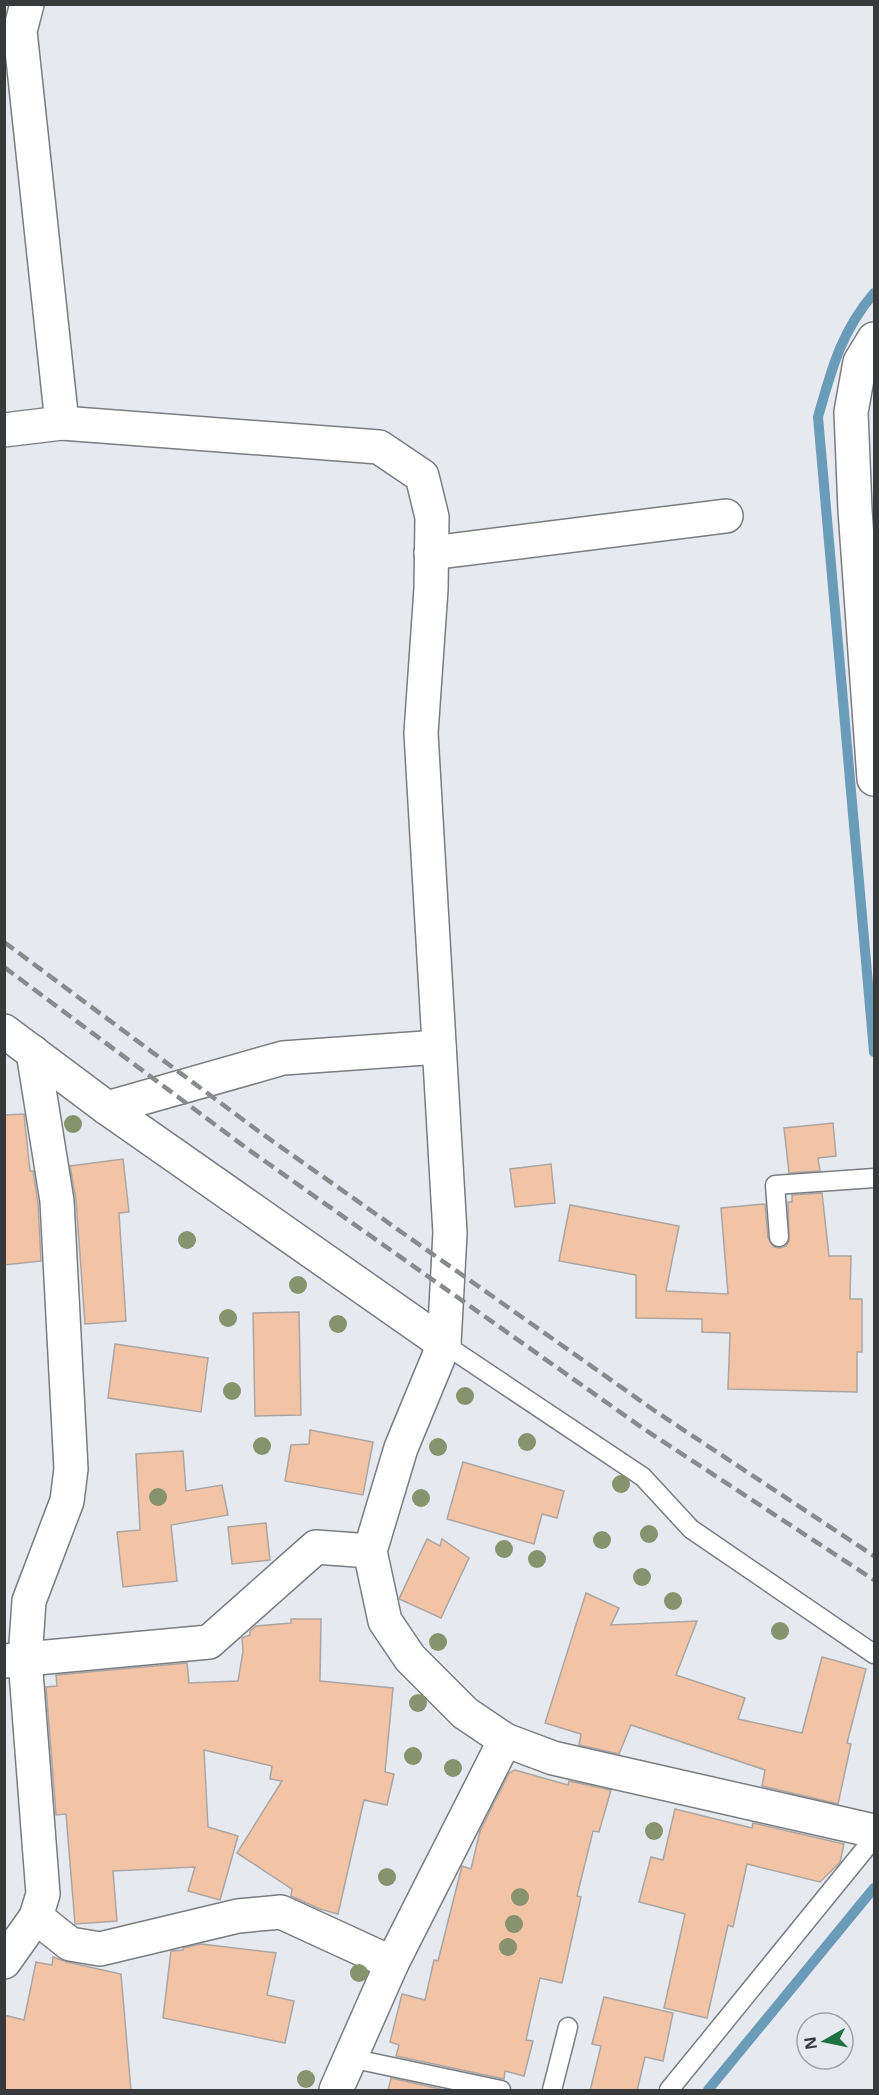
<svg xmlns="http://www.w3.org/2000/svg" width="879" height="2095" font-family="'Open Sans',sans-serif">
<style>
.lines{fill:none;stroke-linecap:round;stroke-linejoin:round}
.stream{stroke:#6a9bb8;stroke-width:10}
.building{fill:#f2c3a5;stroke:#aca6a3;stroke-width:1.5}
.service-casing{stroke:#797c81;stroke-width:21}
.minor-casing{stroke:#797c81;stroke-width:36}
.tertiary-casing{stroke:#797c81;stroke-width:36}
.service{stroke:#fff;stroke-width:18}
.minor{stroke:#fff;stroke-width:33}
.tertiary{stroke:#fff;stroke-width:33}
.rail{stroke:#888a8d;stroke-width:4.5;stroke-dasharray:12 6;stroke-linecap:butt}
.tree{fill:#86936c}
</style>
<rect width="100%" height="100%" fill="#e6e9ef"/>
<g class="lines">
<!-- stream -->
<g class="stream">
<path d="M 874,293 C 841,332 832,368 818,417 L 874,1052"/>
<path d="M 708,2090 L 874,1888"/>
</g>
</g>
<!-- building -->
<g class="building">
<path d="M 24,1114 L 30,1171 L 33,1171 L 38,1203 L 41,1261 L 4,1265 L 4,1115 Z"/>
<path d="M 833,1123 L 836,1156 L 818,1158 L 820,1171 L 789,1173 L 784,1128 Z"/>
<path d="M 123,1159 L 129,1212 L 119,1213 L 126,1321 L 85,1324 L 76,1200 L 70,1166 Z"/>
<path d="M 551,1164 L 555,1203 L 515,1207 L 510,1169 Z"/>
<path d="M 822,1193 L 829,1256 L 851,1256 L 850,1299 L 862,1299 L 862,1352 L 857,1352 L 857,1392 L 728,1389 L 730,1333 L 702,1332 L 702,1319 L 636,1318 L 636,1275 L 559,1261 L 570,1205 L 679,1226 L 666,1291 L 728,1294 L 721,1208 L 765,1204 L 768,1238 L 774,1247 L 780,1248 L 786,1246 L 789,1241 L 788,1202 L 792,1202 L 792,1195 Z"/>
<path d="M 299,1312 L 301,1415 L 255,1416 L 253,1313 Z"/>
<path d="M 115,1344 L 208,1358 L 201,1412 L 108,1398 Z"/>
<path d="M 310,1430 L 373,1442 L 363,1495 L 285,1481 L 291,1445 L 309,1444 Z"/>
<path d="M 183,1451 L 186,1491 L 222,1485 L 228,1515 L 171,1525 L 177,1581 L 123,1587 L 117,1532 L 140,1530 L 136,1454 Z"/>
<path d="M 463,1462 L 564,1491 L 557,1518 L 542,1514 L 534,1544 L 447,1519 Z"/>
<path d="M 266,1523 L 270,1560 L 232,1564 L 228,1527 Z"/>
<path d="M 427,1539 L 440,1546 L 442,1539 L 469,1558 L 441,1618 L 399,1599 Z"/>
<path d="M 586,1593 L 619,1608 L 611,1625 L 697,1621 L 676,1675 L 745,1698 L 738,1719 L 802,1733 L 822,1657 L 866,1669 L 847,1743 L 851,1744 L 838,1804 L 762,1786 L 765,1770 L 631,1725 L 619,1754 L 579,1745 L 581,1734 L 545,1723 Z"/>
<path d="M 291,1619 L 321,1619 L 320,1681 L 393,1688 L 385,1772 L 394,1774 L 387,1805 L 364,1800 L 338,1914 L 320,1909 L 291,1896 L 292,1889 L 237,1853 L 282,1781 L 270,1779 L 272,1766 L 204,1750 L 208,1827 L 238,1836 L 220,1900 L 188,1891 L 195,1867 L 113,1871 L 117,1921 L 75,1924 L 66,1814 L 56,1815 L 46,1687 L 57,1686 L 56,1675 L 187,1663 L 189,1683 L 238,1681 L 243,1651 L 242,1638 L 250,1635 L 250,1631 L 256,1626 L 291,1623 Z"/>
<path d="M 515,1770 L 568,1785 L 569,1781 L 611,1790 L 599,1832 L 593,1831 L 577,1896 L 581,1897 L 562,1983 L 540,1978 L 526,2040 L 533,2041 L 524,2076 L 505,2071 L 504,2079 L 396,2056 L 399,2045 L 390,2042 L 402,1994 L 425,2000 L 434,1960 L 438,1961 L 462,1866 L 471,1869 L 480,1831 L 509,1773 Z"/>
<path d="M 675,1809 L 752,1828 L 753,1823 L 844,1844 L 840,1862 L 820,1882 L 747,1864 L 733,1927 L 728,1925 L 707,2018 L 664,2008 L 685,1914 L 639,1902 L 651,1857 L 663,1860 Z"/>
<path d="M 201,1944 L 276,1953 L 267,1995 L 294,2001 L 285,2043 L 163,2018 L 171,1951 L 183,1950 L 183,1948 Z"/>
<path d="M 53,1957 L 67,1962 L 121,1974 L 131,2091 L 4,2091 L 4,2015 L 24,2020 L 36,1962 L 52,1965 Z"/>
<path d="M 604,1997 L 673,2013 L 663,2061 L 645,2057 L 637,2091 L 590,2091 L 601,2046 L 592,2044 Z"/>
<path d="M 391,2078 L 449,2091 L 388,2091 Z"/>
</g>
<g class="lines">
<!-- service casing -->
<g class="service-casing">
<g id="service">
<path d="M 779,1237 L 775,1185 L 874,1178"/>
<path d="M 444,1344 L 643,1477 L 691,1529 L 874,1654"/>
<path d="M 350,2058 L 501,2090"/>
<path d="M 552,2090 L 568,2027"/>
<path d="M 669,2090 L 874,1838"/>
</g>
</g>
<!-- minor casing -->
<g class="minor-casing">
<g id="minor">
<path d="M 27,4 L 20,31 L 62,423"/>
<path d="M 874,339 L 860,362 L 851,412 L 855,510 L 874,779"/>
<path d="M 4,430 L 62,423 L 379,447 L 422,476 L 432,517 L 431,589 L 421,733 L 450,1233 L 444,1344"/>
<path d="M 431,553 L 726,516"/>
<path d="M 107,1108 L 283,1058 L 439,1047"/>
<path d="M 4,1661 L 209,1642 L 316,1547 L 370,1551"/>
<path d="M 36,1917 L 70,1944 L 100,1949 L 238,1916 L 281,1912 L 392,1963"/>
<path d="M 4,1962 L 36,1917 L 43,1894 L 25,1659 L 29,1601 L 67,1501 L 71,1469 L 57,1201 L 33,1052"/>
<path d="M 336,2090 L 392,1963 L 505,1740"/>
</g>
</g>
<!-- tertiary casing -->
<g class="tertiary-casing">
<path id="tertiary" d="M 4,1031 L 107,1108 L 444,1344 L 401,1448 L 370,1551 L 385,1621 L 410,1658 L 465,1713 L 505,1740 L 553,1758 L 874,1831"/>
</g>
<!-- service -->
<use href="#service" class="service"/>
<!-- minor -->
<use href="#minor" class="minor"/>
<!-- tertiary -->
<use href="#tertiary" class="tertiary"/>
<!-- rail -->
<g class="rail">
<path d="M 4,942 L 261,1133 L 655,1411 L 874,1556"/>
<path d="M 4,967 L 249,1150 L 644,1429 L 874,1580"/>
</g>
</g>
<!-- trees -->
<g class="tree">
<circle cx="73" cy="1124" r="9"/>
<circle cx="187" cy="1240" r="9"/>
<circle cx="298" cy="1285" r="9"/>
<circle cx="228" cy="1318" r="9"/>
<circle cx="338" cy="1324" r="9"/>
<circle cx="232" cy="1391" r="9"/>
<circle cx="465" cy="1396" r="9"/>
<circle cx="527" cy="1442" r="9"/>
<circle cx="262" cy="1446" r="9"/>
<circle cx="438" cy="1447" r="9"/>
<circle cx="621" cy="1484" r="9"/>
<circle cx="158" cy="1497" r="9"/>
<circle cx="421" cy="1498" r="9"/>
<circle cx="649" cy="1534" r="9"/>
<circle cx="602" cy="1540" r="9"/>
<circle cx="504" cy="1549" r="9"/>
<circle cx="537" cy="1559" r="9"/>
<circle cx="642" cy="1577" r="9"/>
<circle cx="673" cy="1601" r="9"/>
<circle cx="780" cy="1631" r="9"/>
<circle cx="438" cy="1642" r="9"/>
<circle cx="418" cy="1703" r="9"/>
<circle cx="413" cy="1756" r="9"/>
<circle cx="453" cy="1768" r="9"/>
<circle cx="654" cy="1831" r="9"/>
<circle cx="387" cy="1877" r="9"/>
<circle cx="520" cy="1897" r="9"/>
<circle cx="514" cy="1924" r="9"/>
<circle cx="508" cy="1947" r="9"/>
<circle cx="359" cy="1973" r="9"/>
<circle cx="306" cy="2079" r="9"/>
</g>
<!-- border -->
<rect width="879" height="2095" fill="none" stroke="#38393b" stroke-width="12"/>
<!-- north arrow -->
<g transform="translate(825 2041) rotate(261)"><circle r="28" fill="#e6e9ef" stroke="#a0a3a7" stroke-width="1.5"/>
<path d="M0-4.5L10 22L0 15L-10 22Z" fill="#1f7142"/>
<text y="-9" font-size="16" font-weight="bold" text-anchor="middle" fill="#38393b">N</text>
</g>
</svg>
